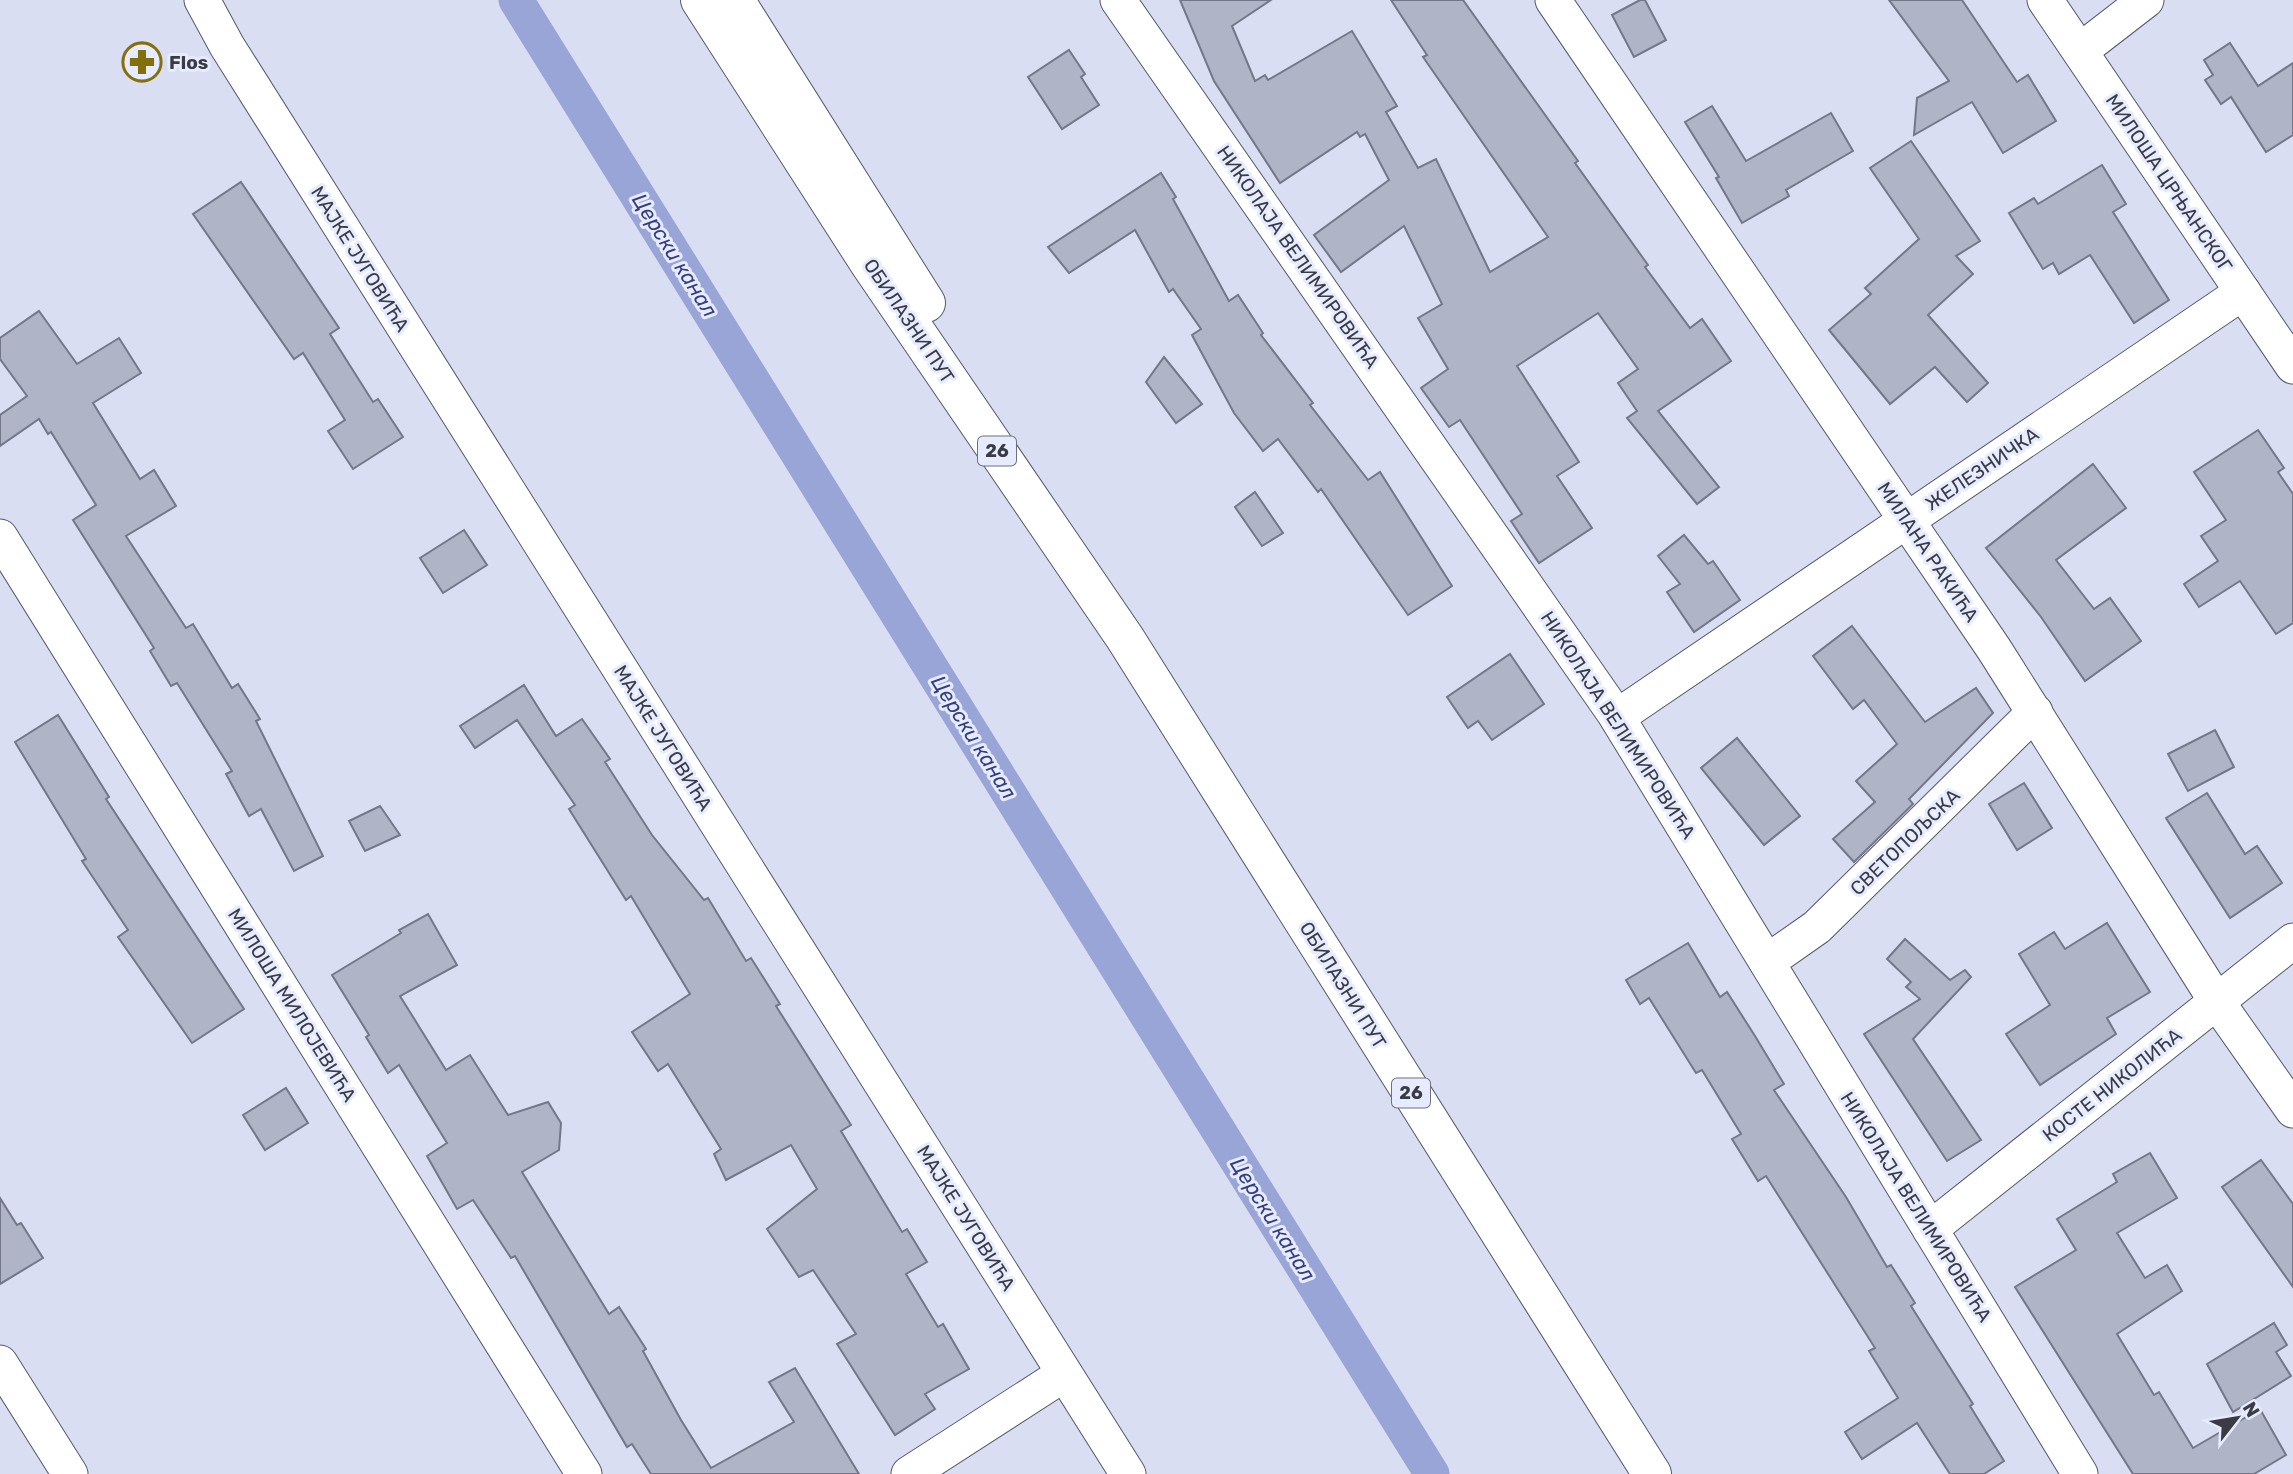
<svg xmlns="http://www.w3.org/2000/svg" width="2293" height="1474" font-family="Rubik,sans-serif">
<style>
.lines{fill:none;stroke-linecap:round;stroke-linejoin:round}
.canal{stroke:#99a4d7;stroke-width:35}
.building{fill:#b0b4c7;stroke:#737789;stroke-width:2}
.minor-casing{stroke:#55596a;stroke-width:37}
.major-casing{stroke:#55596a;stroke-width:40}
.minor{stroke:#fff;stroke-width:35}
.major{stroke:#fff;stroke-width:38}
.labels{text-anchor:middle;dominant-baseline:central;stroke-width:6;stroke-linejoin:round;paint-order:stroke}
.shield{fill:#e6ebff;stroke:#6e707b;stroke-width:2}
.shield-label{font-size:18px;font-weight:bold;fill:#3a3b43}
.poi-label{font-size:19px;font-weight:bold;fill:#3a3b43;stroke:#e6ebff;text-anchor:start}
.street-label{font-size:19px;fill:#3a3b43;stroke:#e6ebff}
.water-label{font-size:21px;font-style:italic;fill:#353e7c;stroke:#e6ebff}
</style>
<rect width="100%" height="100%" fill="#d9def2"/>
<g class="lines">
<!-- canal -->
<path class="canal" d="M 516,0 L 1432,1474"/>
</g>
<!-- building -->
<g class="building">
<path d="M 1180,0 L 1271,0 L 1232,26 L 1255,81 L 1265,75 L 1268,80 L 1352,31 L 1397,106 L 1386,112 L 1418,168 L 1436,159 L 1490,272 L 1548,237 L 1423,57 L 1427,55 L 1391,0 L 1463,0 L 1578,161 L 1575,163 L 1648,265 L 1645,267 L 1690,328 L 1702,319 L 1731,361 L 1658,411 L 1719,487 L 1697,504 L 1627,418 L 1637,411 L 1618,383 L 1638,369 L 1598,313 L 1517,366 L 1579,462 L 1557,476 L 1592,528 L 1539,563 L 1511,521 L 1522,514 L 1460,420 L 1449,427 L 1421,388 L 1448,369 L 1418,318 L 1442,304 L 1404,226 L 1341,272 L 1314,235 L 1389,180 L 1365,134 L 1360,137 L 1357,132 L 1280,183 L 1214,81 Z"/>
<path d="M 1640,0 L 1645,0 L 1666,40 L 1634,57 L 1612,15 Z"/>
<path d="M 1889,0 L 1962,0 L 2017,82 L 2028,75 L 2056,121 L 2003,153 L 1972,102 L 1914,135 L 1917,98 L 1949,81 Z"/>
<path d="M 2230,43 L 2258,86 L 2293,63 L 2293,135 L 2266,152 L 2231,97 L 2221,104 L 2205,80 L 2213,75 L 2204,60 Z"/>
<path d="M 1069,50 L 1085,74 L 1081,77 L 1099,105 L 1062,129 L 1028,77 Z"/>
<path d="M 1712,106 L 1746,161 L 1831,113 L 1853,151 L 1786,190 L 1789,196 L 1742,223 L 1716,178 L 1719,177 L 1685,122 Z"/>
<path d="M 1911,141 L 1980,241 L 1956,256 L 1973,274 L 1928,315 L 1988,383 L 1967,402 L 1935,367 L 1890,404 L 1829,330 L 1871,294 L 1865,288 L 1919,239 L 1870,168 Z"/>
<path d="M 2102,165 L 2126,204 L 2113,212 L 2169,300 L 2134,323 L 2090,255 L 2059,274 L 2053,263 L 2043,269 L 2009,213 L 2034,198 L 2038,204 Z"/>
<path d="M 1161,173 L 1176,197 L 1173,199 L 1229,301 L 1238,295 L 1263,333 L 1261,335 L 1313,403 L 1310,405 L 1368,480 L 1380,472 L 1452,586 L 1408,615 L 1321,489 L 1318,492 L 1278,439 L 1263,451 L 1234,413 L 1192,335 L 1201,329 L 1173,289 L 1169,292 L 1135,230 L 1069,273 L 1048,247 Z"/>
<path d="M 241,182 L 339,328 L 330,334 L 373,402 L 378,399 L 403,437 L 353,469 L 328,431 L 345,420 L 303,353 L 294,359 L 193,214 Z"/>
<path d="M 39,311 L 77,364 L 119,338 L 141,373 L 93,403 L 140,479 L 154,470 L 176,506 L 126,536 L 186,628 L 193,624 L 232,688 L 238,684 L 260,719 L 256,721 L 323,856 L 294,871 L 261,809 L 249,816 L 226,774 L 232,771 L 177,683 L 171,686 L 150,651 L 154,648 L 73,520 L 96,505 L 51,432 L 48,434 L 39,419 L 0,446 L 0,415 L 27,396 L 0,359 L 0,338 Z"/>
<path d="M 1164,357 L 1202,404 L 1176,423 L 1146,382 Z"/>
<path d="M 2258,430 L 2284,468 L 2278,472 L 2293,494 L 2293,623 L 2276,634 L 2240,581 L 2199,607 L 2184,584 L 2218,561 L 2201,536 L 2226,520 L 2194,472 Z"/>
<path d="M 2093,464 L 2126,508 L 2056,560 L 2094,609 L 2110,598 L 2141,641 L 2085,681 L 2041,617 L 1986,548 Z"/>
<path d="M 1255,492 L 1283,533 L 1262,546 L 1235,507 Z"/>
<path d="M 464,530 L 487,565 L 443,593 L 420,558 Z"/>
<path d="M 1684,535 L 1708,564 L 1713,561 L 1740,600 L 1694,632 L 1667,592 L 1680,584 L 1658,556 Z"/>
<path d="M 1852,626 L 1925,722 L 1976,688 L 1993,713 L 1909,799 L 1913,804 L 1854,862 L 1833,839 L 1875,802 L 1856,781 L 1897,744 L 1864,700 L 1853,709 L 1813,656 Z"/>
<path d="M 1510,654 L 1544,704 L 1492,740 L 1478,721 L 1468,728 L 1447,697 Z"/>
<path d="M 524,685 L 556,736 L 582,719 L 610,759 L 605,762 L 652,835 L 704,900 L 708,898 L 746,961 L 751,958 L 780,1004 L 776,1006 L 851,1125 L 841,1131 L 902,1232 L 907,1229 L 927,1262 L 906,1274 L 938,1327 L 943,1324 L 969,1369 L 925,1394 L 935,1409 L 895,1435 L 837,1344 L 856,1334 L 813,1270 L 799,1277 L 767,1229 L 817,1189 L 791,1145 L 726,1180 L 714,1154 L 721,1149 L 668,1064 L 658,1071 L 632,1032 L 690,994 L 631,896 L 626,900 L 569,809 L 575,805 L 517,720 L 475,748 L 460,726 Z"/>
<path d="M 58,715 L 109,797 L 106,799 L 244,1009 L 192,1043 L 118,937 L 128,930 L 82,861 L 86,859 L 15,742 Z"/>
<path d="M 2215,730 L 2234,767 L 2188,791 L 2168,754 Z"/>
<path d="M 1737,738 L 1800,816 L 1764,845 L 1701,768 Z"/>
<path d="M 2024,783 L 2052,828 L 2017,850 L 1989,804 Z"/>
<path d="M 2207,793 L 2245,854 L 2257,846 L 2282,883 L 2230,918 L 2166,818 Z"/>
<path d="M 380,806 L 400,835 L 365,851 L 349,821 Z"/>
<path d="M 428,914 L 457,965 L 400,996 L 446,1070 L 470,1055 L 508,1115 L 548,1102 L 561,1123 L 559,1150 L 522,1172 L 609,1314 L 619,1307 L 646,1349 L 643,1351 L 681,1420 L 711,1468 L 794,1422 L 769,1382 L 795,1368 L 859,1474 L 651,1474 L 632,1444 L 627,1447 L 515,1256 L 511,1258 L 473,1200 L 457,1209 L 427,1156 L 447,1143 L 399,1065 L 388,1073 L 366,1037 L 369,1035 L 332,975 L 401,933 L 399,930 Z"/>
<path d="M 2107,923 L 2150,992 L 2107,1018 L 2116,1034 L 2040,1085 L 2006,1034 L 2050,1005 L 2019,954 L 2054,932 L 2065,949 Z"/>
<path d="M 1905,939 L 1950,980 L 1965,970 L 1971,977 L 1913,1039 L 1981,1140 L 1947,1161 L 1864,1034 L 1920,999 L 1906,987 L 1911,982 L 1887,959 Z"/>
<path d="M 1688,943 L 1720,997 L 1727,992 L 1755,1036 L 1784,1084 L 1774,1090 L 1846,1197 L 1887,1267 L 1891,1265 L 1915,1303 L 1911,1306 L 1973,1404 L 1970,1406 L 2004,1461 L 1984,1474 L 1950,1474 L 1917,1423 L 1862,1459 L 1845,1432 L 1898,1398 L 1869,1351 L 1875,1348 L 1766,1176 L 1758,1181 L 1732,1139 L 1741,1134 L 1702,1070 L 1696,1073 L 1649,998 L 1640,1004 L 1626,980 Z"/>
<path d="M 286,1088 L 308,1123 L 265,1150 L 243,1115 Z"/>
<path d="M 2150,1153 L 2177,1198 L 2117,1233 L 2145,1278 L 2167,1265 L 2182,1291 L 2117,1334 L 2154,1395 L 2159,1392 L 2193,1448 L 2260,1409 L 2286,1455 L 2254,1474 L 2133,1474 L 2015,1287 L 2076,1250 L 2057,1219 L 2117,1182 L 2113,1174 Z"/>
<path d="M 2261,1160 L 2293,1204 L 2293,1287 L 2222,1187 Z"/>
<path d="M 0,1198 L 17,1225 L 21,1223 L 43,1258 L 0,1284 Z"/>
<path d="M 2274,1323 L 2287,1345 L 2276,1352 L 2291,1376 L 2233,1412 L 2207,1364 Z"/>
</g>
<g class="lines">
<!-- minor casing -->
<g class="minor-casing">
<g id="minor">
<path d="M 202,0 L 227,46 L 1128,1474"/>
<path d="M 1118,0 L 1615,714 L 2080,1474"/>
<path d="M 1553,0 L 1994,649 L 2217,1002 L 2293,1110"/>
<path d="M 2045,0 L 2293,366"/>
<path d="M 2080,51 L 2146,0"/>
<path d="M 0,537 L 584,1474"/>
<path d="M 1617,717 L 2243,292"/>
<path d="M 1767,962 L 1817,927 L 2035,712"/>
<path d="M 1930,1229 L 2293,941"/>
<path d="M 0,1363 L 70,1474"/>
<path d="M 909,1474 L 1064,1374"/>
</g>
</g>
<!-- major casing -->
<g class="major-casing">
<g id="major">
<path d="M 700,0 L 869,263 L 1125,638 L 1652,1474"/>
<path d="M 735,0 L 926,303"/>
</g>
</g>
<!-- minor -->
<use href="#minor" class="minor"/>
<!-- major -->
<use href="#major" class="major"/>
</g>
<!-- icons -->
<defs>
<g id="pharmacy-ring" transform="scale(2.0125)"><circle r="9.5" fill="#e6ebff" stroke="#846f0d" stroke-width="1.5"/><path d="M-2-6h4v4h4v4h-4v4h-4v-4h-4v-4h4Z" fill="#846f0d"/></g>
</defs>
<g fill-rule="evenodd">
<use href="#pharmacy-ring" x="142" y="62"/>
</g>
<g class="labels">
<!-- shield labels -->
<g class="shield">
<rect x="978" y="436.5" width="38" height="29" rx="5"/>
<rect x="1392" y="1078.5" width="38" height="29" rx="5"/>
</g>
<g class="shield-label">
<text x="997" y="451">26</text>
<text x="1411" y="1093">26</text>
</g>
<!-- poi labels -->
<g class="poi-label">
<text x="169" y="62">Flos</text>
</g>
<!-- street labels -->
<g class="street-label">
<text transform="translate(2169 183) rotate(56)">МИЛОША ЦРЊАНСКОГ</text>
<text transform="translate(1298 257) rotate(55)">НИКОЛАЈА ВЕЛИМИРОВИЋА</text>
<text transform="translate(360 259) rotate(58)">МАЈКЕ ЈУГОВИЋА</text>
<text transform="translate(909 321) rotate(56)">ОБИЛАЗНИ ПУТ</text>
<text transform="translate(1982 469) rotate(-34)">ЖЕЛЕЗНИЧКА</text>
<text transform="translate(1928 552) rotate(56)">МИЛАНА РАКИЋА</text>
<text transform="translate(1618 725) rotate(57)">НИКОЛАЈА ВЕЛИМИРОВИЋА</text>
<text transform="translate(663 738) rotate(58)">МАЈКЕ ЈУГОВИЋА</text>
<text transform="translate(1905 842) rotate(-44)">СВЕТОПОЉСКА</text>
<text transform="translate(1343 985) rotate(58)">ОБИЛАЗНИ ПУТ</text>
<text transform="translate(292 1005) rotate(58)">МИЛОША МИЛОЈЕВИЋА</text>
<text transform="translate(2112 1085) rotate(-38)">КОСТЕ НИКОЛИЋА</text>
<text transform="translate(1916 1207) rotate(58)">НИКОЛАЈА ВЕЛИМИРОВИЋА</text>
<text transform="translate(966 1218) rotate(58)">МАЈКЕ ЈУГОВИЋА</text>
</g>
<!-- water labels -->
<g class="water-label">
<text transform="translate(675 255) rotate(58)">Церски канал</text>
<text transform="translate(974 737) rotate(58)">Церски канал</text>
<text transform="translate(1273 1219) rotate(58)">Церски канал</text>
</g>
</g>
<!-- north arrow -->
<g transform="translate(2237 1418) rotate(59)" stroke="#e6ebff" stroke-width="5" paint-order="stroke">
<path d="M0-5L12 26L0 18L-12 26Z" fill="#3a3b43"/>
<text y="-10" font-size="19" font-weight="bold" text-anchor="middle" fill="#3a3b43">N</text>
</g>
</svg>
